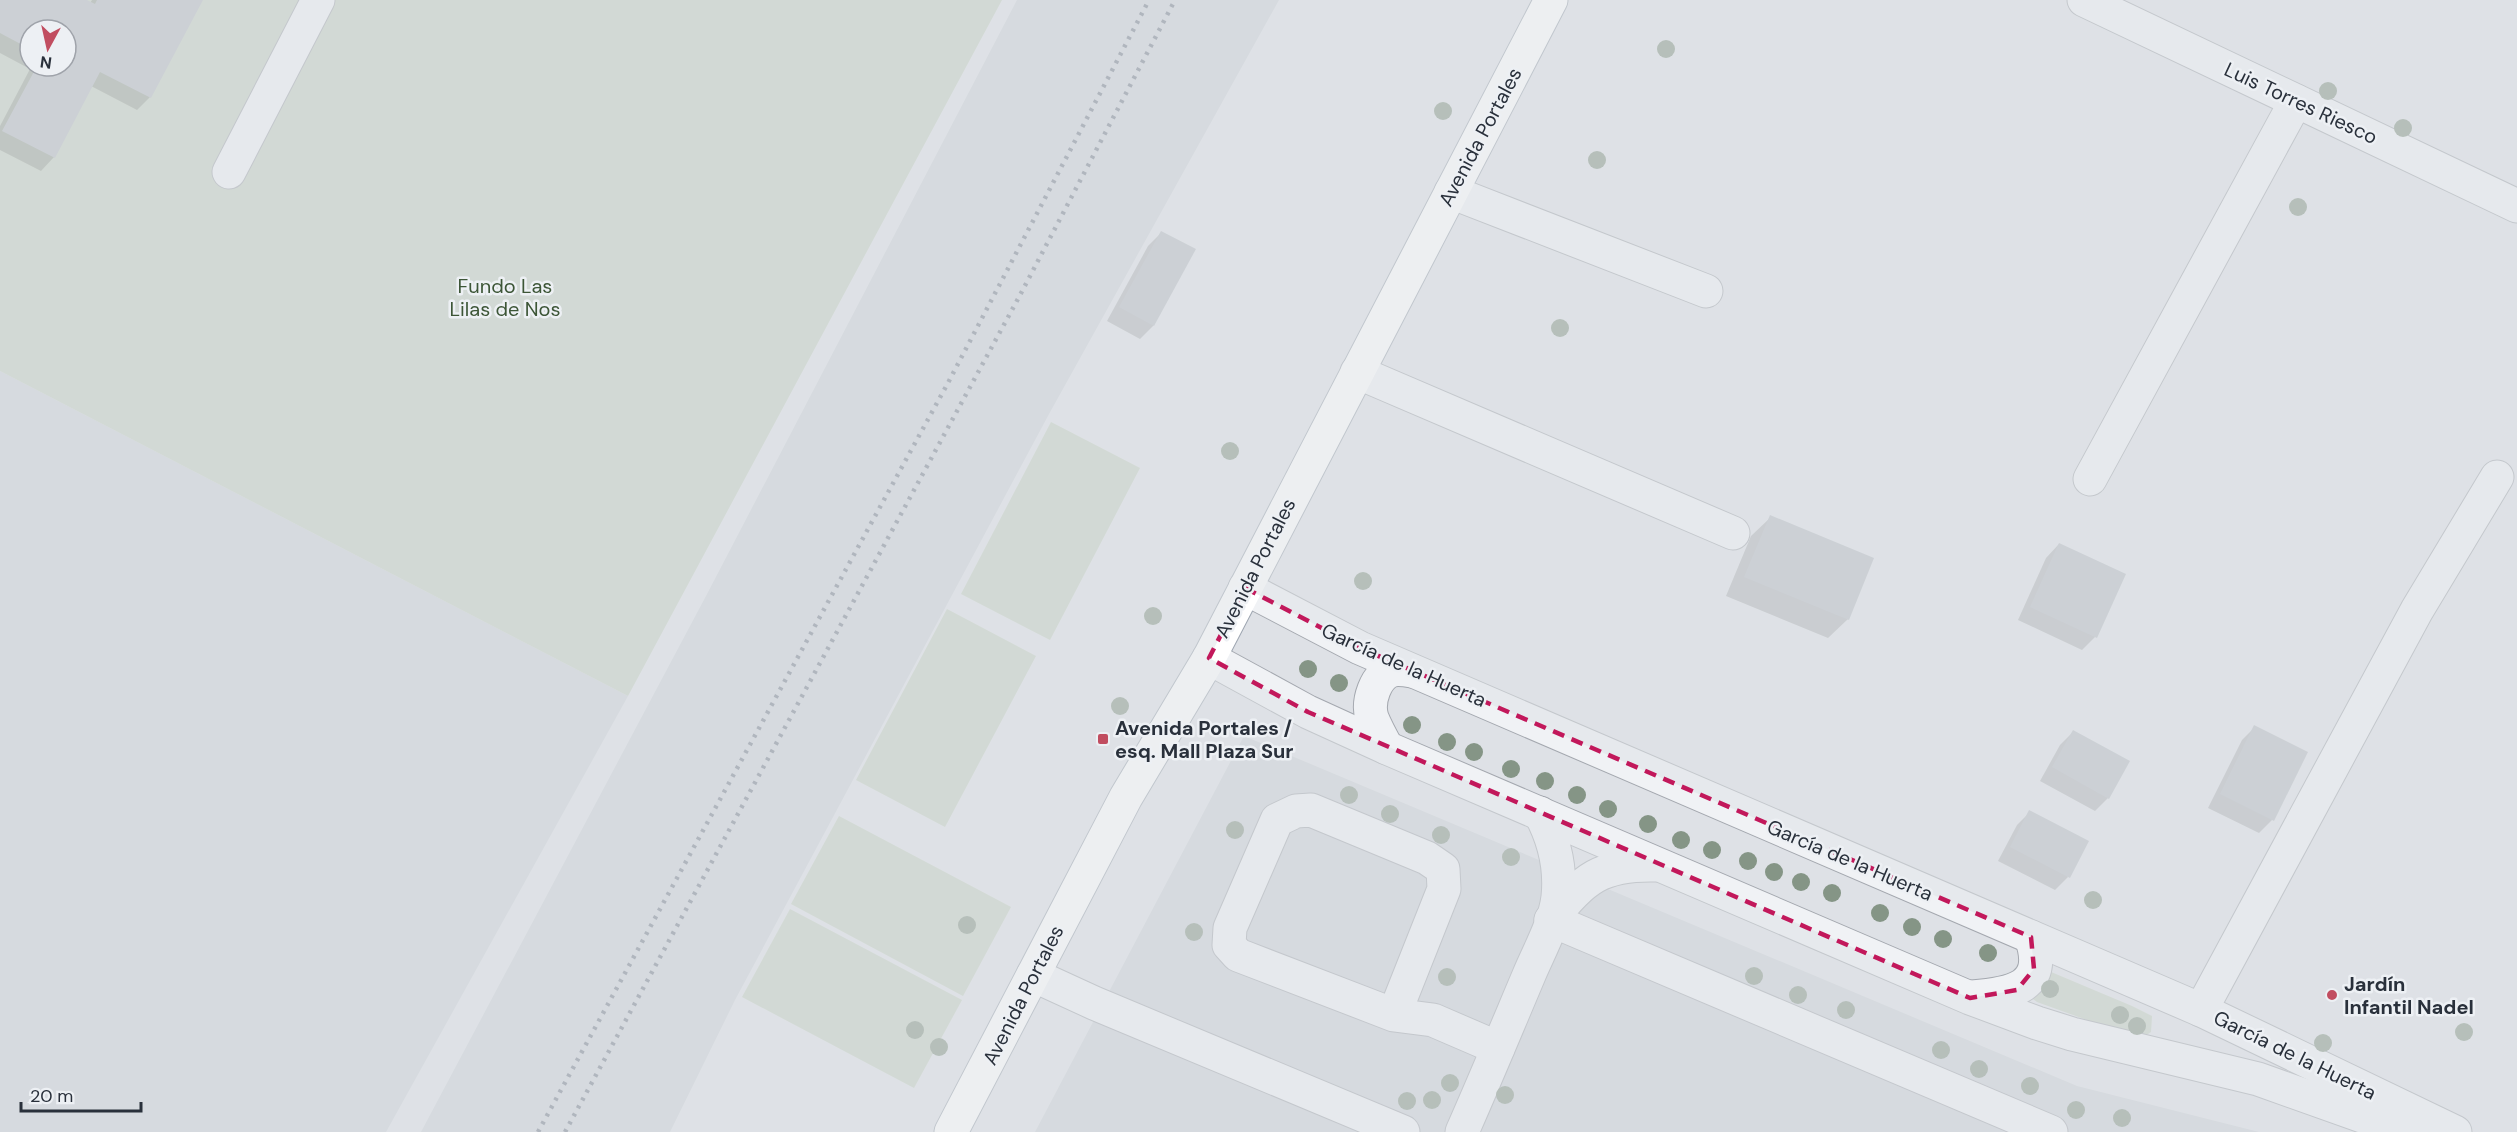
<svg xmlns="http://www.w3.org/2000/svg" width="2517" height="1132" font-family="'DM Sans',sans-serif">
<style>
.built{fill:#ccd0d7}
.green{fill:#c4cfc0;fill-rule:evenodd}
.shadow{fill:#0003;fill-rule:evenodd}
.building{fill:#b6bbc2}
.lines{fill:none;stroke-linecap:round;stroke-linejoin:round}
.minor-casing{stroke:#a4a8af;stroke-width:35}
.major-casing{stroke:#9ea6b1;stroke-width:35}
.minor{stroke:#f0f2f5;stroke-width:33}
.major{stroke:#fff;stroke-width:33}
.rail{stroke:#79818e;stroke-width:4.5;stroke-dasharray:3 6;stroke-linecap:butt}
.tree{fill:#859586}
.marked{fill:none;stroke:#c2185b;stroke-width:4.5;stroke-dasharray:12 8;stroke-linejoin:round}
.poi-dot{fill:#c14d60;stroke:#edf0f4;stroke-width:2}
.labels{text-anchor:middle;dominant-baseline:central;stroke-width:5;stroke-linejoin:round;paint-order:stroke}
.street-label{font-size:20px;fill:#29303b;stroke:#edf0f4}
.park-label{font-size:20px;fill:#3d5637;stroke:#edf0f4}
.poi-label{font-size:20px;font-weight:bold;fill:#29303b;stroke:#edf0f4;text-anchor:start}
</style>
<rect width="100%" height="100%" fill="#dee1e6"/>
<!-- built -->
<g class="built">
<path d="M 1017,0 L 1279,0 L 1049,414 L 735,1000 L 670,1132 L 421,1132 L 706,596 Z"/>
<path d="M 0,371 L 628,696 L 386,1132 L 0,1132 Z"/>
<path d="M 1244,736 L 2077,1086 L 2259,1132 L 1035,1132 Z"/>
</g>
<!-- green -->
<g class="green">
<path d="M 0,0 L 1002,0 L 628,696 L 0,371 ZM 30,30 L 66,30 L 66,66 L 30,66 Z"/>
<path d="M 1051,422 L 1140,468 L 1050,640 L 961,594 Z"/>
<path d="M 947,609 L 1036,656 L 945,827 L 856,780 Z"/>
<path d="M 839,816 L 1011,907 L 963,996 L 791,904 Z"/>
<path d="M 790,909 L 962,1000 L 914,1088 L 742,997 Z"/>
<path d="M 2044,969 L 2132,1006 L 2152,1016 L 2151,1032 L 2145,1036 L 2098,1024 L 2037,1002 L 2029,996 Z"/>
</g>
<!-- shadow -->
<g class="shadow">
<path d="M 0,0 L 84,0 L 90,3 L 92,0 L 201,0 L 150,97 L 137,110 L 91,86 L 54,157 L 41,171 L 0,150 L 0,126 L 30,69 L 0,53 ZM 30,30 L 66,30 L 66,66 L 30,66 Z"/>
<path d="M 1161,233 L 1153,326 L 1140,339 L 1107,321 L 1148,246 Z"/>
<path d="M 1771,517 L 1848,619 L 1828,638 L 1726,596 L 1751,536 Z"/>
<path d="M 2059,544 L 2095,637 L 2082,650 L 2018,620 L 2046,558 Z"/>
<path d="M 2255,727 L 2272,820 L 2259,833 L 2208,808 L 2242,740 Z"/>
<path d="M 2073,732 L 2108,798 L 2095,811 L 2040,781 L 2060,745 Z"/>
<path d="M 2030,812 L 2068,877 L 2055,890 L 1998,861 L 2017,825 Z"/>
</g>
<!-- building -->
<g class="building">
<path d="M 0,0 L 87,0 L 95,4 L 97,0 L 203,0 L 151,98 L 100,72 L 55,158 L 2,131 L 37,66 L 66,66 L 66,30 L 30,30 L 30,49 L 0,33 Z"/>
<path d="M 1161,231 L 1196,249 L 1154,326 L 1119,307 Z"/>
<path d="M 1770,515 L 1874,558 L 1849,620 L 1744,577 Z"/>
<path d="M 2059,543 L 2126,574 L 2097,638 L 2030,607 Z"/>
<path d="M 2254,725 L 2308,752 L 2274,821 L 2220,794 Z"/>
<path d="M 2073,730 L 2130,761 L 2109,799 L 2052,767 Z"/>
<path d="M 2029,810 L 2089,841 L 2070,878 L 2010,847 Z"/>
</g>
<g class="lines">
<!-- minor casing -->
<g class="minor-casing">
<g id="minor">
<path d="M 2084,0 L 2517,206"/>
<path d="M 229,172 L 318,0"/>
<path d="M 1451,192 L 1706,291"/>
<path d="M 1357,372 L 1733,533"/>
<path d="M 2090,479 L 2296,101"/>
<path d="M 1245,588 L 1360,648 L 2201,1010 L 2455,1132"/>
<path d="M 1209,658 L 1308,712 L 1387,748 L 1970,998 L 2037,1023 L 2072,1034 L 2258,1079 L 2362,1116 L 2416,1132"/>
<path d="M 1387,748 C 1382,739 1376,728 1372,718 C 1367,702 1375,675 1393,670 C 1399,669 1406,670 1412,671"/>
<path d="M 1551,920 L 2051,1132"/>
<path d="M 1551,920 C 1583,878 1602,864 1655,865"/>
<path d="M 1033,975 L 1094,1003 L 1403,1132"/>
<path d="M 1972,997 C 2011,994 2049,988 2031,937"/>
<path d="M 2201,1010 L 2417,610 L 2497,477"/>
<path d="M 1394,1015 L 1444,889 L 1443,869 L 1427,858 L 1311,810 L 1296,811 L 1277,820 L 1230,928 L 1229,945 L 1238,955 L 1394,1015 L 1433,1020 L 1498,1048"/>
<path d="M 1462,1132 C 1485,1080 1507,1027 1529,975 C 1539,951 1555,923 1558,897 C 1561,867 1554,839 1540,813"/>
</g>
</g>
<!-- major casing -->
<g class="major-casing">
<path id="major" d="M 951,1132 L 1126,797 L 1209,658 L 1551,0"/>
</g>
<!-- minor -->
<use href="#minor" class="minor"/>
<!-- major -->
<use href="#major" class="major"/>
<!-- rail -->
<g class="rail">
<path d="M 538,1132 L 949,381 L 1149,0"/>
<path d="M 565,1132 L 1019,297 L 1175,0"/>
</g>
</g>
<!-- trees -->
<g class="tree">
<circle cx="1666" cy="49" r="9"/>
<circle cx="2328" cy="91" r="9"/>
<circle cx="1443" cy="111" r="9"/>
<circle cx="2403" cy="128" r="9"/>
<circle cx="1597" cy="160" r="9"/>
<circle cx="2298" cy="207" r="9"/>
<circle cx="1560" cy="328" r="9"/>
<circle cx="1230" cy="451" r="9"/>
<circle cx="1363" cy="581" r="9"/>
<circle cx="1153" cy="616" r="9"/>
<circle cx="1308" cy="669" r="9"/>
<circle cx="1339" cy="683" r="9"/>
<circle cx="1120" cy="706" r="9"/>
<circle cx="1412" cy="725" r="9"/>
<circle cx="1447" cy="742" r="9"/>
<circle cx="1474" cy="752" r="9"/>
<circle cx="1511" cy="769" r="9"/>
<circle cx="1545" cy="781" r="9"/>
<circle cx="1349" cy="795" r="9"/>
<circle cx="1577" cy="795" r="9"/>
<circle cx="1608" cy="809" r="9"/>
<circle cx="1390" cy="814" r="9"/>
<circle cx="1648" cy="824" r="9"/>
<circle cx="1235" cy="830" r="9"/>
<circle cx="1441" cy="835" r="9"/>
<circle cx="1681" cy="840" r="9"/>
<circle cx="1712" cy="850" r="9"/>
<circle cx="1511" cy="857" r="9"/>
<circle cx="1748" cy="861" r="9"/>
<circle cx="1774" cy="872" r="9"/>
<circle cx="1801" cy="882" r="9"/>
<circle cx="1832" cy="893" r="9"/>
<circle cx="2093" cy="900" r="9"/>
<circle cx="1880" cy="913" r="9"/>
<circle cx="967" cy="925" r="9"/>
<circle cx="1912" cy="927" r="9"/>
<circle cx="1194" cy="932" r="9"/>
<circle cx="1943" cy="939" r="9"/>
<circle cx="1988" cy="953" r="9"/>
<circle cx="1754" cy="976" r="9"/>
<circle cx="1447" cy="977" r="9"/>
<circle cx="2050" cy="989" r="9"/>
<circle cx="1798" cy="995" r="9"/>
<circle cx="1846" cy="1010" r="9"/>
<circle cx="2120" cy="1015" r="9"/>
<circle cx="2137" cy="1026" r="9"/>
<circle cx="915" cy="1030" r="9"/>
<circle cx="2464" cy="1032" r="9"/>
<circle cx="2323" cy="1043" r="9"/>
<circle cx="939" cy="1047" r="9"/>
<circle cx="1941" cy="1050" r="9"/>
<circle cx="1979" cy="1069" r="9"/>
<circle cx="1450" cy="1083" r="9"/>
<circle cx="2030" cy="1086" r="9"/>
<circle cx="1505" cy="1095" r="9"/>
<circle cx="1432" cy="1100" r="9"/>
<circle cx="1407" cy="1101" r="9"/>
<circle cx="2076" cy="1110" r="9"/>
<circle cx="2122" cy="1118" r="9"/>
</g>
<!-- marked area -->
<path d="M0 0H2517V1132H0ZM 1245,588 L 1360,648 L 2031,937 L 2034,969 L 2017,990 L 1970,998 L 1308,712 L 1209,658 Z" fill="#dee1e6" fill-opacity=".55" fill-rule="evenodd"/>
<path class="marked" d="M 1245,588 L 1360,648 L 2031,937 L 2034,969 L 2017,990 L 1970,998 L 1308,712 L 1209,658 Z"/>
<!-- markers -->
<g class="poi-dot">
<rect x="1097" y="733" width="12" height="12" rx="3"/>
<circle cx="2332" cy="995" r="6"/>
</g>
<g class="labels">
<!-- street labels -->
<g class="street-label">
<text transform="translate(2301 103) rotate(25)">Luis Torres Riesco</text>
<text transform="translate(1480 137) rotate(-62)">Avenida Portales</text>
<text transform="translate(1255 568) rotate(-63)">Avenida Portales</text>
<text transform="translate(1404 665) rotate(24)">García de la Huerta</text>
<text transform="translate(1850 860) rotate(23)">García de la Huerta</text>
<text transform="translate(1023 995) rotate(-63)">Avenida Portales</text>
<text transform="translate(2295 1055) rotate(26)">García de la Huerta</text>
</g>
<!-- park labels -->
<g class="park-label">
<text x="505" y="286">Fundo Las<tspan x="505" dy="23">Lilas de Nos</tspan></text>
</g>
<!-- poi labels -->
<g class="poi-label">
<text x="1115" y="728">Avenida Portales /<tspan x="1115" dy="23">esq. Mall Plaza Sur</tspan></text>
<text x="2344" y="984">Jardín<tspan x="2344" dy="23">Infantil Nadel</tspan></text>
</g>
</g>
<!-- north arrow -->
<g transform="translate(48 48) rotate(188)"><circle r="28" fill="#edf0f4" stroke="#9fa3aa" stroke-width="1.5"/>
<path d="M0-4.5L10 22L0 15L-10 22Z" fill="#c14d60"/>
<text y="-9" font-size="16" font-weight="bold" text-anchor="middle" fill="#29303b">N</text>
</g>
<!-- scale -->
<path d="M21 1102v9h120v-9" fill="none" stroke="#29303b" stroke-width="3"/>
<text x="30" y="1102" font-size="18" fill="#29303b" stroke="#edf0f4" stroke-width="4.5" paint-order="stroke">20 m</text>
</svg>
